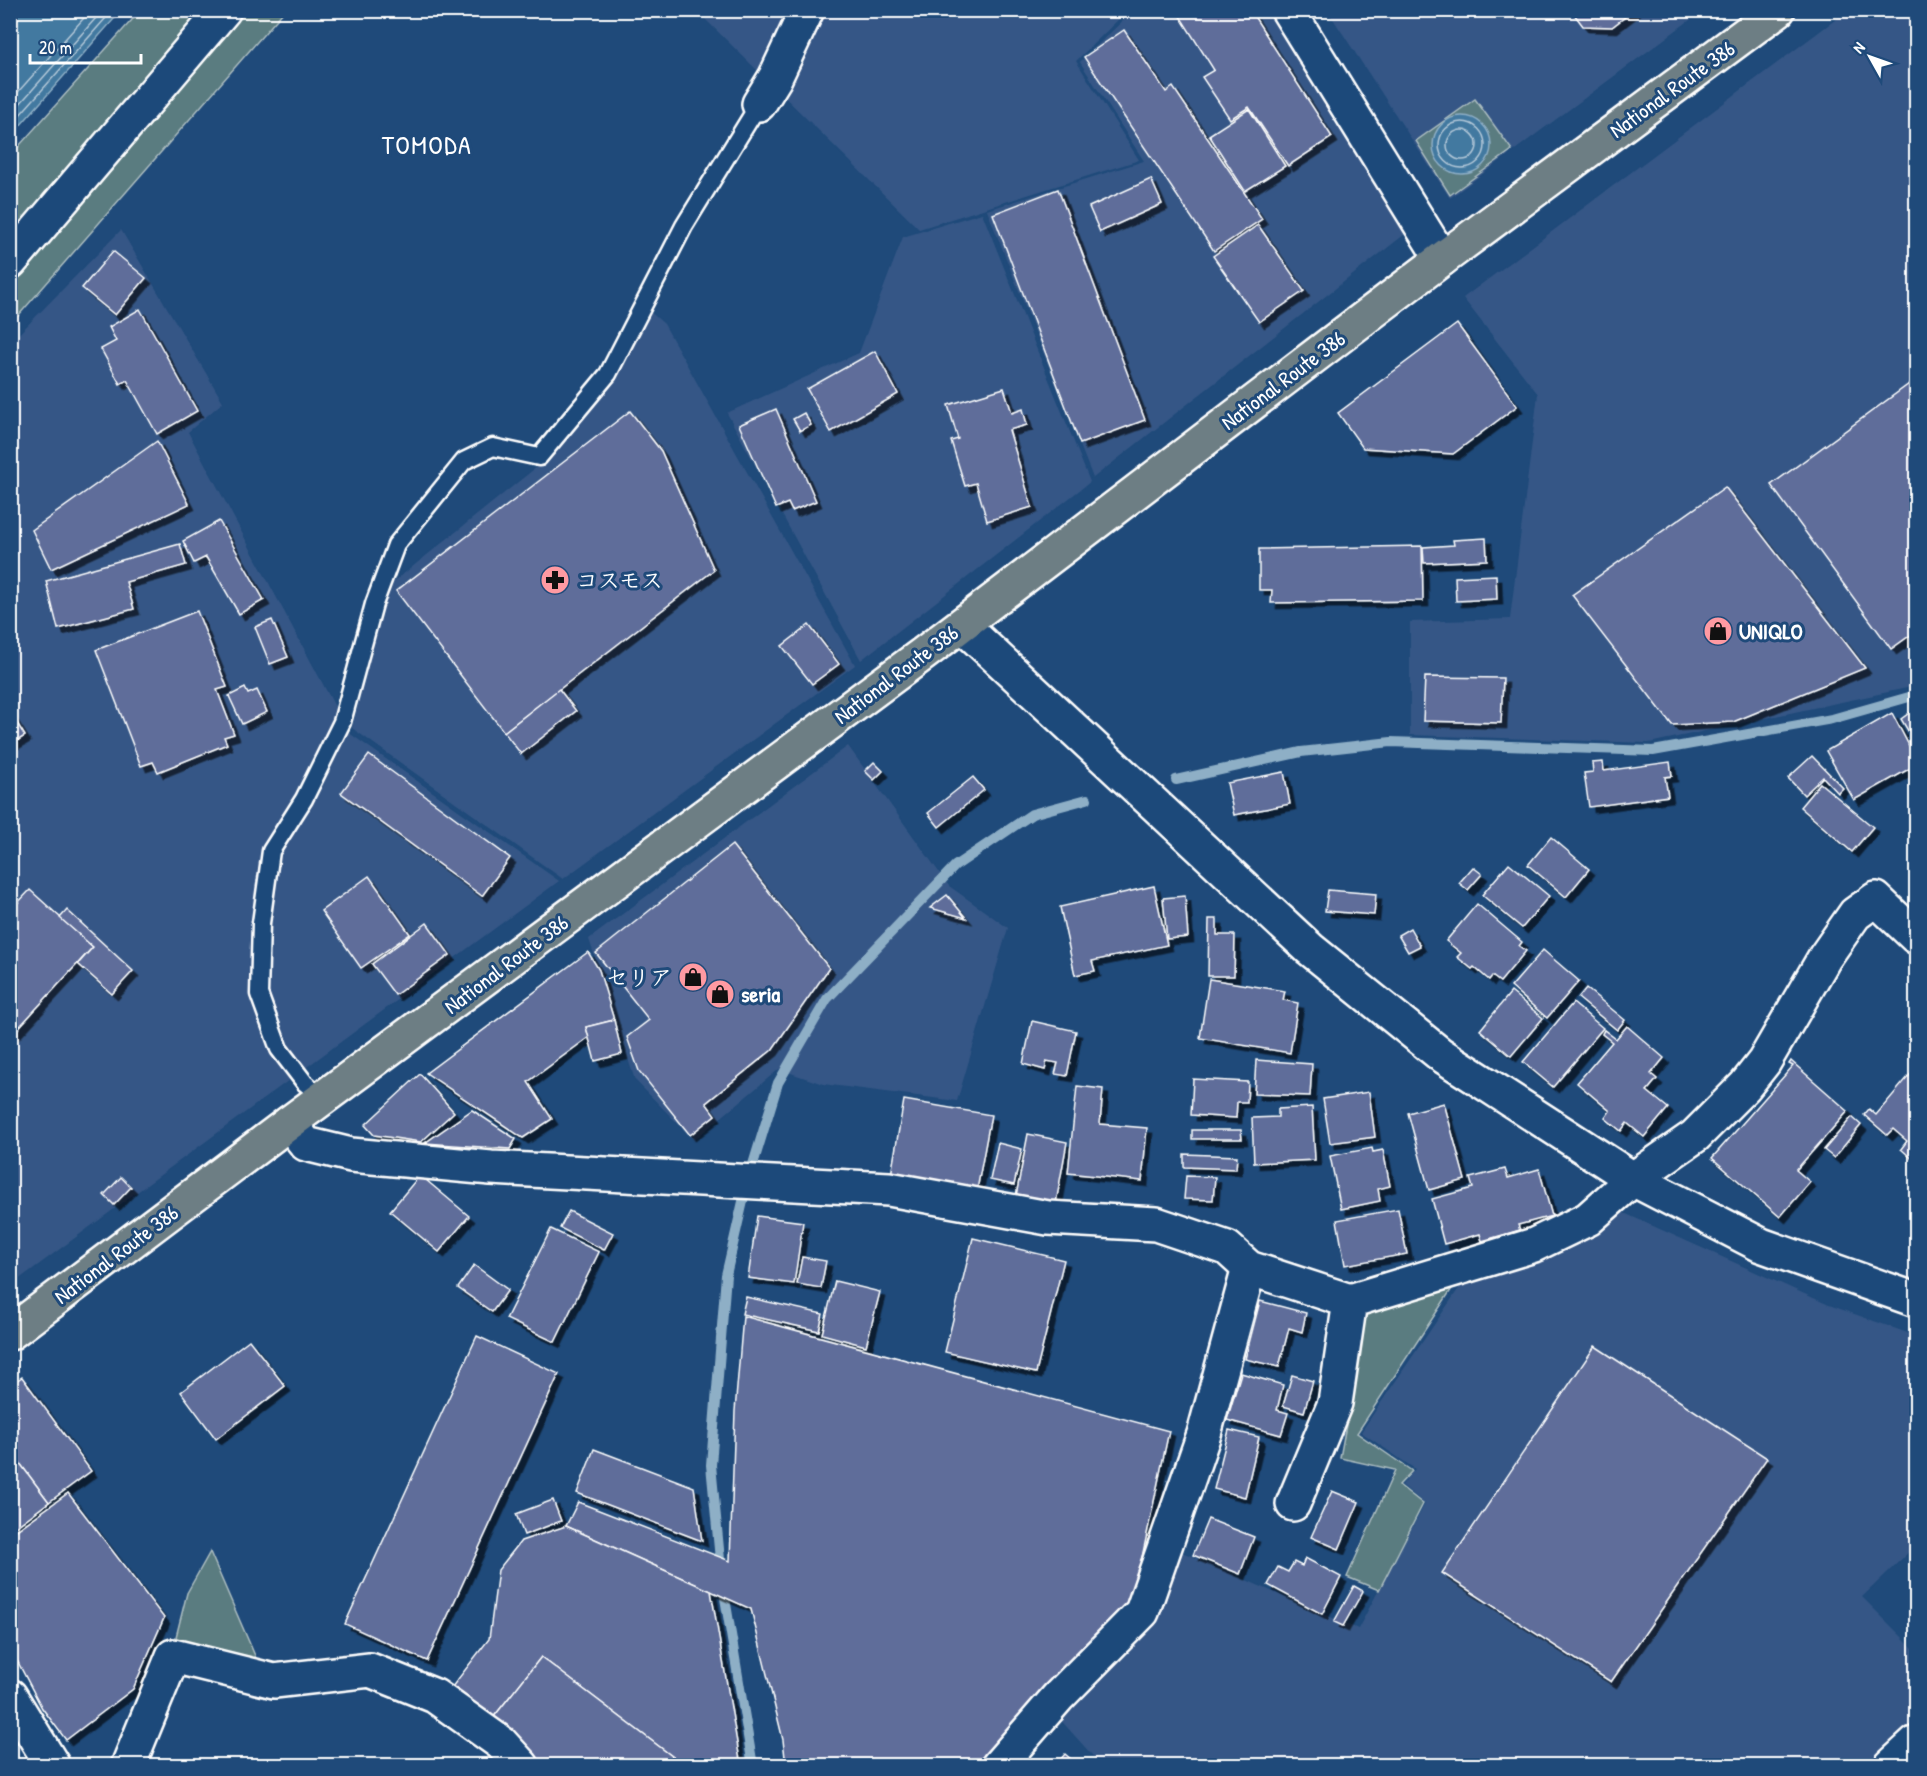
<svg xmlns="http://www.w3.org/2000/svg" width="1927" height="1776" font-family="'Patrick Hand','Klee One',sans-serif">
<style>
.built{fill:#365786}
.green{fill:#5a7b80;stroke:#acbdc0;stroke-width:1.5}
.water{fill:#4379a0;stroke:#8eafc6;stroke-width:1.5}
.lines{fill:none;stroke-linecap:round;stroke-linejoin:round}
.shore{stroke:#b4c9d9;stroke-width:1.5}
.stream{stroke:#8eafc6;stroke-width:10}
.building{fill:#5e6d9a;stroke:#fff;stroke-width:1.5;filter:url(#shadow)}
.lane-casing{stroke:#fff;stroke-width:21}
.street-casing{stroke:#fff;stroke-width:38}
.secondary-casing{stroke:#fff;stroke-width:38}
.highway-casing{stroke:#fff;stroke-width:38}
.lane{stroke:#1f4a7a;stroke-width:16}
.street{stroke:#1f4a7a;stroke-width:33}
.secondary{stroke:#1f4a7a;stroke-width:33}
.highway{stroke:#6d7e84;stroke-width:33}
.labels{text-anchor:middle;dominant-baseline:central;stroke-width:6;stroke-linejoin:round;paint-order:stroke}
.street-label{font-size:22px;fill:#fff;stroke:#1f4a7a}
.poi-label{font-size:22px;font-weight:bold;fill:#fff;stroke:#1f4a7a;text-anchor:start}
.quarter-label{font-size:26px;letter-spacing:1.5px;fill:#fff;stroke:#1f4a7a}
</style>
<defs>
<filter id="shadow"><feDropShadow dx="5.5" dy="5.5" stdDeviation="0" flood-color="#0009"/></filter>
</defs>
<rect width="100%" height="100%" fill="#1f4a7a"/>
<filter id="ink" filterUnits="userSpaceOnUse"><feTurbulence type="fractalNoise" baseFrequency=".0167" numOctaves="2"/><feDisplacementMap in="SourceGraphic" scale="12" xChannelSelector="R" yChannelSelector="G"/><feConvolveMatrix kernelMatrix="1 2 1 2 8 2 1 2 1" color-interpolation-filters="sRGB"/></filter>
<g filter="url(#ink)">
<!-- built -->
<g class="built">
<path d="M 708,10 L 1127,11 L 1076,61 L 1139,160 L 919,229 L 704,18 Z"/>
<path d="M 1281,10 L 1414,227 L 1093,478 L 987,210 L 1144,161 L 1080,62 L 1133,11 Z"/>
<path d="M 1328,11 L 1702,11 L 1450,198 Z"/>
<path d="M 1847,11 L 1916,11 L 1916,686 L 1649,743 L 1410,735 L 1410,622 L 1510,619 L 1538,394 L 1463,298 Z"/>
<path d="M 982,213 L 1090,482 L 861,660 L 727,413 L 859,353 L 903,237 Z"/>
<path d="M 121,230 L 223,402 L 188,432 L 349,733 L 559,881 L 11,1285 L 11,342 Z"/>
<path d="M 648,310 L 664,324 L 855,665 L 563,879 L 352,728 L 386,588 L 538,466 Z"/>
<path d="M 848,746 L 949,886 L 1008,928 L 957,1101 L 823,1084 L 779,1069 L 694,1140 L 635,1080 L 589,939 Z"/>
<path d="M 1615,1209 L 1829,1305 L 1916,1336 L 1916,1545 L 1862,1597 L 1916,1651 L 1916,1726 L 1873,1765 L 1101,1765 L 1058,1717 L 1175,1549 L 1358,1629 L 1425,1504 L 1402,1485 L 1415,1469 L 1361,1432 L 1464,1281 Z"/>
</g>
<!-- green -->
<g class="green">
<path d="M 140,11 L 284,11 L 11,324 L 10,156 Z"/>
<path d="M 1475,99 L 1512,150 L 1450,195 L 1416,141 Z"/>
<path d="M 1455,1284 L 1357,1433 L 1412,1471 L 1399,1485 L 1423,1504 L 1379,1590 L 1347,1577 L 1395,1470 L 1340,1458 L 1368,1304 Z"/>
<path d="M 210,1552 L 259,1665 L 174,1645 L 187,1593 Z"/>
</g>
<!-- water -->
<g class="water">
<path d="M 11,10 L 121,11 L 11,136 L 10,11 Z"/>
<circle cx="1462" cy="145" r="29"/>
</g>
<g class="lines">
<!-- shore -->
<g class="shore">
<path d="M 10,101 L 91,10"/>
<path d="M 10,115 L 103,10"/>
<circle cx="1462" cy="145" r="23"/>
<path d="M 10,126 L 113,10"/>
<circle cx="1462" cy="145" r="15"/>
</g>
<!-- stream -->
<g class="stream">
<path d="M 1176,780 L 1301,752 L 1391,742 L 1653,751 L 1832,719 L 1916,695"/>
<path d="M 721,1570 L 711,1465 L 726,1275 L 747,1184 L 778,1083 L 827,999 L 955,866 L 1032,814 L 1087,799"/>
<path d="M 723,1586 L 753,1766"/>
</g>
</g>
<!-- building -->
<g class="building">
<path d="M 1176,10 L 1250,10 L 1332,137 L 1288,166 L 1249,107 L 1230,119 L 1202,77 L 1214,70 Z"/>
<path d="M 1571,10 L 1634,10 L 1612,27 L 1583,26 Z"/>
<path d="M 1124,30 L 1166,92 L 1173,87 L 1262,219 L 1214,251 L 1084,57 Z"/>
<path d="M 1249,109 L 1285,166 L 1245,191 L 1209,135 Z"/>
<path d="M 1151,179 L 1162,204 L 1100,232 L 1089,207 Z"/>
<path d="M 1058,189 L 1145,420 L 1080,444 L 993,214 Z"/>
<path d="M 1258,225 L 1304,291 L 1259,322 L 1213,256 Z"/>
<path d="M 113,251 L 146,278 L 115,315 L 82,288 Z"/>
<path d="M 140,309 L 197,411 L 157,434 L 127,380 L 120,384 L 101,349 L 116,341 L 109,327 Z"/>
<path d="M 1457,324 L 1517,406 L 1453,454 L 1363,448 L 1338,413 Z"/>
<path d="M 875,351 L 898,394 L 831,432 L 807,389 Z"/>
<path d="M 1916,379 L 1916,631 L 1891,649 L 1771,485 Z"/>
<path d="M 1004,388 L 1012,413 L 1023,409 L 1027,425 L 1009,430 L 1032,507 L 987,521 L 976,483 L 965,486 L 951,441 L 958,439 L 948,405 Z"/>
<path d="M 776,409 L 816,501 L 792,511 L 788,503 L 776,508 L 739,425 Z"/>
<path d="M 630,411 L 661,451 L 714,570 L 504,732 L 396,591 Z"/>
<path d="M 804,413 L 811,425 L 800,431 L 793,419 Z"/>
<path d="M 157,441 L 189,504 L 51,569 L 32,530 Z"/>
<path d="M 1725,487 L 1865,668 L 1733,722 L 1672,725 L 1572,595 Z"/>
<path d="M 219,521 L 264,600 L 239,614 L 206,557 L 194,563 L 183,541 Z"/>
<path d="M 1486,538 L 1487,560 L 1424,563 L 1423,547 L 1454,545 L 1453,540 Z"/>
<path d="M 180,544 L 186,565 L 126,582 L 134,609 L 58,629 L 46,581 Z"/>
<path d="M 1422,546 L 1423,601 L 1271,603 L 1272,590 L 1259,590 L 1259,549 Z"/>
<path d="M 1496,575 L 1497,599 L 1456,601 L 1455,577 Z"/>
<path d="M 197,611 L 227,687 L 217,690 L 234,734 L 224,737 L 227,744 L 158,772 L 153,762 L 141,766 L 96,650 Z"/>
<path d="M 272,620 L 288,657 L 270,664 L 255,627 Z"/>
<path d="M 809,625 L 839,664 L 812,684 L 782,646 Z"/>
<path d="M 1425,677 L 1503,678 L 1501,723 L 1423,721 Z"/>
<path d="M 245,688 L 248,694 L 257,690 L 267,712 L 242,724 L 229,696 Z"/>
<path d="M 559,689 L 576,711 L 521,754 L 504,732 Z"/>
<path d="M 1915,709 L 1916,712 L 1916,744 L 1901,719 Z"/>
<path d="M 10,712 L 25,736 L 10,745 Z"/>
<path d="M 1892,713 L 1916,759 L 1916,765 L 1854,800 L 1826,751 Z"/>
<path d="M 369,755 L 510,858 L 482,896 L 341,793 Z"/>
<path d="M 1812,756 L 1843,788 L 1838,793 L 1823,777 L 1804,795 L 1788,778 Z"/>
<path d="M 874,762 L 883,771 L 874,780 L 865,771 Z"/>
<path d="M 1603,762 L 1604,771 L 1670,762 L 1672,776 L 1665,777 L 1668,796 L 1589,807 L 1584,773 L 1593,772 L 1592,763 Z"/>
<path d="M 1284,772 L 1290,804 L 1234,815 L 1227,783 Z"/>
<path d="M 973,777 L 984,790 L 939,827 L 928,813 Z"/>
<path d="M 1820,783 L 1873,827 L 1852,852 L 1800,807 Z"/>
<path d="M 1551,837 L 1589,869 L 1566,897 L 1528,865 Z"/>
<path d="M 732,845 L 829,968 L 772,1050 L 706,1103 L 715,1115 L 690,1135 L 639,1071 L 627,1037 L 649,1020 L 596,953 Z"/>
<path d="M 1509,863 L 1549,896 L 1522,928 L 1482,895 Z"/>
<path d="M 1473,867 L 1482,874 L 1468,890 L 1459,883 Z"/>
<path d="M 369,876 L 410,934 L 361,968 L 321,911 Z"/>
<path d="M 1154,886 L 1167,945 L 1092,961 L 1095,971 L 1075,975 L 1060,907 Z"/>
<path d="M 30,890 L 93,947 L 10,1037 L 10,911 Z"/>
<path d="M 1328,890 L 1376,894 L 1374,915 L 1325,911 Z"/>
<path d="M 947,895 L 966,918 L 930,908 Z"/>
<path d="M 1185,896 L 1188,937 L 1167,939 L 1163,898 Z"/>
<path d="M 1477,904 L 1522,942 L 1519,946 L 1526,951 L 1500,982 L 1492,976 L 1489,980 L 1474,967 L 1472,969 L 1457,957 L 1461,953 L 1446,941 Z"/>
<path d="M 67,910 L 133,971 L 112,994 L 78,964 L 93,947 L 60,918 Z"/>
<path d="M 1209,919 L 1217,919 L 1217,935 L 1235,935 L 1234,976 L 1208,976 Z"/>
<path d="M 427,923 L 450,955 L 395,995 L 372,964 Z"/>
<path d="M 1410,928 L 1420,946 L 1408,952 L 1398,935 Z"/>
<path d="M 1543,950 L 1579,981 L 1547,1018 L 1511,987 Z"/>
<path d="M 588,952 L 599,970 L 614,1020 L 586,1027 L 589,1037 L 528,1082 L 552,1119 L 523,1138 L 426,1073 Z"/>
<path d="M 1209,979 L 1285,991 L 1283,1000 L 1298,1003 L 1290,1053 L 1200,1038 Z"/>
<path d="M 1586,988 L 1625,1020 L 1617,1030 L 1578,998 Z"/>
<path d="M 1511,992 L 1543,1018 L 1511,1056 L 1480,1030 Z"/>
<path d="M 1573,1003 L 1603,1028 L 1553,1087 L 1523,1062 Z"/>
<path d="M 614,1020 L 622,1054 L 595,1061 L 586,1027 Z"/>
<path d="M 1032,1021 L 1076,1031 L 1067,1076 L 1055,1074 L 1058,1063 L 1047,1061 L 1045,1070 L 1023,1064 Z"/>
<path d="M 1627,1026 L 1664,1058 L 1651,1074 L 1657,1079 L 1647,1091 L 1668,1108 L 1644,1137 L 1627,1123 L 1621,1131 L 1605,1118 L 1610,1111 L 1577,1083 L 1612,1042 L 1602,1034 L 1604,1030 L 1616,1039 Z"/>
<path d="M 1256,1060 L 1312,1064 L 1310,1096 L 1254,1094 Z"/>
<path d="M 1791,1061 L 1848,1111 L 1796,1170 L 1810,1182 L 1780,1217 L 1712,1158 L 1793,1066 L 1789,1064 Z"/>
<path d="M 1914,1070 L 1916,1072 L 1916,1162 L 1901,1149 L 1907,1141 L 1893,1129 L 1887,1135 L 1864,1115 L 1869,1109 L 1876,1115 Z"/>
<path d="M 420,1074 L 454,1112 L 421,1142 L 374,1135 L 365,1125 Z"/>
<path d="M 1193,1079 L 1248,1082 L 1247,1102 L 1237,1102 L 1236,1118 L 1191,1115 Z"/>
<path d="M 1077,1086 L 1103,1089 L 1100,1124 L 1147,1128 L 1142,1181 L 1068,1173 Z"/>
<path d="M 1369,1092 L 1375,1137 L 1330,1143 L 1323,1099 Z"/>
<path d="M 904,1100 L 991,1115 L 977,1190 L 891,1175 Z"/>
<path d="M 1444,1103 L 1465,1180 L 1429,1190 L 1408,1113 Z"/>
<path d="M 1312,1107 L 1315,1160 L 1254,1163 L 1252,1118 L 1278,1117 L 1278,1109 Z"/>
<path d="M 472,1110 L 516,1139 L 510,1149 L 425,1143 Z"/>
<path d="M 1852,1117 L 1861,1125 L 1834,1158 L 1824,1150 Z"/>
<path d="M 1192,1130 L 1241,1130 L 1242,1139 L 1192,1139 Z"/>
<path d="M 1028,1134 L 1067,1142 L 1056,1203 L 1016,1196 Z"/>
<path d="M 998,1143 L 1022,1149 L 1014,1185 L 990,1180 Z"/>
<path d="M 1372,1148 L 1373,1152 L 1383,1150 L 1390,1186 L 1378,1189 L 1380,1201 L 1341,1209 L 1330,1156 Z"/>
<path d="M 1184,1154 L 1237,1156 L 1236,1169 L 1184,1167 Z"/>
<path d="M 1505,1169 L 1508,1178 L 1539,1169 L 1552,1216 L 1518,1225 L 1520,1230 L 1482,1241 L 1480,1234 L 1444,1244 L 1432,1199 L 1473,1188 L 1470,1178 Z"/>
<path d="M 420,1175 L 469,1216 L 439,1252 L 390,1211 Z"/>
<path d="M 1186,1176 L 1215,1177 L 1213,1200 L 1184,1199 Z"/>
<path d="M 121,1177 L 131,1187 L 114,1205 L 104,1195 Z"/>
<path d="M 1398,1209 L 1407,1254 L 1345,1265 L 1337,1220 Z"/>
<path d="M 569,1211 L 613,1233 L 604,1250 L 560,1228 Z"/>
<path d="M 757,1216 L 803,1222 L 794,1284 L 748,1278 Z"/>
<path d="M 551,1229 L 599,1252 L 555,1342 L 506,1319 Z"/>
<path d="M 973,1238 L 1064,1260 L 1036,1373 L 945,1352 Z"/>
<path d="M 802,1257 L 826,1261 L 821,1288 L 797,1284 Z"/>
<path d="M 474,1265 L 508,1290 L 492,1312 L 458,1288 Z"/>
<path d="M 835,1281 L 880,1292 L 866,1346 L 822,1334 Z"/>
<path d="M 746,1297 L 823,1314 L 819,1331 L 742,1314 Z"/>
<path d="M 1260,1301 L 1306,1313 L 1302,1332 L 1289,1328 L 1279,1367 L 1245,1359 Z"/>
<path d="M 743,1316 L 1169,1431 L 1132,1604 L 981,1766 L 786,1766 L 783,1740 L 751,1609 L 566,1526 L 578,1502 L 730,1561 L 735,1411 Z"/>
<path d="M 477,1336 L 559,1374 L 427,1661 L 345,1624 Z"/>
<path d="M 249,1340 L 285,1386 L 216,1439 L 181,1392 Z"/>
<path d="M 1595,1346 L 1767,1458 L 1611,1682 L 1442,1573 Z"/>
<path d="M 1241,1373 L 1283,1385 L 1277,1410 L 1288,1413 L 1281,1435 L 1227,1420 Z"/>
<path d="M 1292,1375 L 1313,1381 L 1304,1412 L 1283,1406 Z"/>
<path d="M 22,1377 L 91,1471 L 49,1502 L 10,1450 L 10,1385 Z"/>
<path d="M 1229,1430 L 1259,1437 L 1245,1497 L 1214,1489 Z"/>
<path d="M 594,1449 L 694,1487 L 702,1541 L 577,1493 Z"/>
<path d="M 10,1450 L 49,1502 L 10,1531 Z"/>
<path d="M 1332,1491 L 1359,1502 L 1339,1549 L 1311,1537 Z"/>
<path d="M 68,1493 L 164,1618 L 133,1689 L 66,1740 L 42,1708 L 10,1647 L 10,1535 Z"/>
<path d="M 553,1500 L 561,1521 L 524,1535 L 516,1514 Z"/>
<path d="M 1208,1519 L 1254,1537 L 1240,1574 L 1193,1555 Z"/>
<path d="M 566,1526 L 711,1591 L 741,1766 L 685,1766 L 541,1657 L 489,1723 L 448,1692 L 489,1639 L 498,1570 L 521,1541 Z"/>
<path d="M 1305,1558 L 1341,1577 L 1322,1614 L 1268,1585 L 1278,1567 L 1288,1572 L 1294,1562 L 1302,1566 Z"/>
<path d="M 1354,1586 L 1363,1591 L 1343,1626 L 1334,1622 Z"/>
<path d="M 541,1657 L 685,1766 L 541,1766 L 489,1723 Z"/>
<path d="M 1065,1754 L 1079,1766 L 1055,1766 Z"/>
</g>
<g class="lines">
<!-- lane casing -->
<g class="lane-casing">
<path id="lane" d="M 324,1099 L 305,1083 L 279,1049 L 259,994 L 261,923 L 271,851 L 304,799 L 342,722 L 374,604 L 396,545 L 464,461 L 493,447 L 539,457 L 608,374 L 684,226 L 759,104"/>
</g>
<!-- street casing -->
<g class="street-casing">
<g id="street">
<path d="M 1288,10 L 1442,259"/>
<path d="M 759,104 L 775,78 L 807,10"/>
<path d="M 10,262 L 224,10"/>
<path d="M 289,1123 L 306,1144 L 351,1155 L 491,1168 L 889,1189 L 1048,1218 L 1156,1224 L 1227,1248 L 1249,1268 L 1350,1301 L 1534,1245 L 1588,1219 L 1633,1179 L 1695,1136 L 1745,1086 L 1764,1062 L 1825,957 L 1855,914 L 1876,899 L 1916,937"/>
<path d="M 1293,1504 L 1335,1403 L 1350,1301"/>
<path d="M 10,1696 L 53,1766"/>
<path d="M 128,1766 L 173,1656 L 274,1681 L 370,1670 L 435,1696 L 501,1743 L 522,1766"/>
<path d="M 998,1766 L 1058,1697 L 1142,1612 L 1204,1434 L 1249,1268"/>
</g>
</g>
<!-- secondary casing -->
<g class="secondary-casing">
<g id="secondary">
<path d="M 962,625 L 1310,949 L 1440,1054 L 1633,1179 L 1761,1245 L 1916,1300"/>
<path d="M 1891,1766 L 1916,1743"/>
</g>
</g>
<!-- highway casing -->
<g class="highway-casing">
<path id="highway" d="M 10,1333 L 289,1123 L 923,654 L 1442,259 L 1778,10"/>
</g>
<!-- lane -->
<use href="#lane" class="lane"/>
<!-- street -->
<use href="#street" class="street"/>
<!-- secondary -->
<use href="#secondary" class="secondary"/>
<!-- highway -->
<use href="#highway" class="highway"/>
</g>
</g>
<!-- icons -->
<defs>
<g id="pharmacy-disc" transform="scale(1.5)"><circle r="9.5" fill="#ff9aa2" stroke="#1f4a7a"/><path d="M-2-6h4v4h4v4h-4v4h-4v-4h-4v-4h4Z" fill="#111"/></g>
<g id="shop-disc" transform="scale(1.5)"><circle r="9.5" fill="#ff9aa2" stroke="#1f4a7a"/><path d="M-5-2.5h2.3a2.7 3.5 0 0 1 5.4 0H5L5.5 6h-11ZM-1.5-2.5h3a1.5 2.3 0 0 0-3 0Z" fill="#111"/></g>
</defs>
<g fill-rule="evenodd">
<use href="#pharmacy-disc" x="555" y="580"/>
<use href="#shop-disc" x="1718" y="631"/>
<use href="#shop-disc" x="693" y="977"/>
<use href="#shop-disc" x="720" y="994"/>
</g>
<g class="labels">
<!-- street labels -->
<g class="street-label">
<text transform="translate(1672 89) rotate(-36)">National Route 386</text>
<text transform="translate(1283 380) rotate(-37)">National Route 386</text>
<text transform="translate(896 674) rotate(-37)">National Route 386</text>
<text transform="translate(506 964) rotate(-37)">National Route 386</text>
<text transform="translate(116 1254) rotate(-37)">National Route 386</text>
</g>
<!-- poi labels -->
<g class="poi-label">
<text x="576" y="580">コスモス</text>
<text x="1739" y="631">UNIQLO</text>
<text x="672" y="977" text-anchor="end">セリア</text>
<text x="741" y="994">seria</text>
</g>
<!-- quarter labels -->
<g class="quarter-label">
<text x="427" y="144">TOMODA</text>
</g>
</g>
<!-- margin -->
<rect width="1927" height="1776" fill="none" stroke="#1f4a7a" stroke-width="36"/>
<rect x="18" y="18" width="1891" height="1740" fill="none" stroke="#fff" stroke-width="2" filter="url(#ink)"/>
<!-- north arrow -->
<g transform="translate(1870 57) rotate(310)" stroke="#1f4a7a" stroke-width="4.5" paint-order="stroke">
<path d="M0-4.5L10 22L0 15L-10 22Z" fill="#ffffff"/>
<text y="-9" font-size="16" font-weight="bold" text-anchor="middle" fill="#ffffff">N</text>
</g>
<!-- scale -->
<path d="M30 54v9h111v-9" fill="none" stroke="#ffffff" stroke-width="3"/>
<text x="39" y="54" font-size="18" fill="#ffffff" stroke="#1f4a7a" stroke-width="4.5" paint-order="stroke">20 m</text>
</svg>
